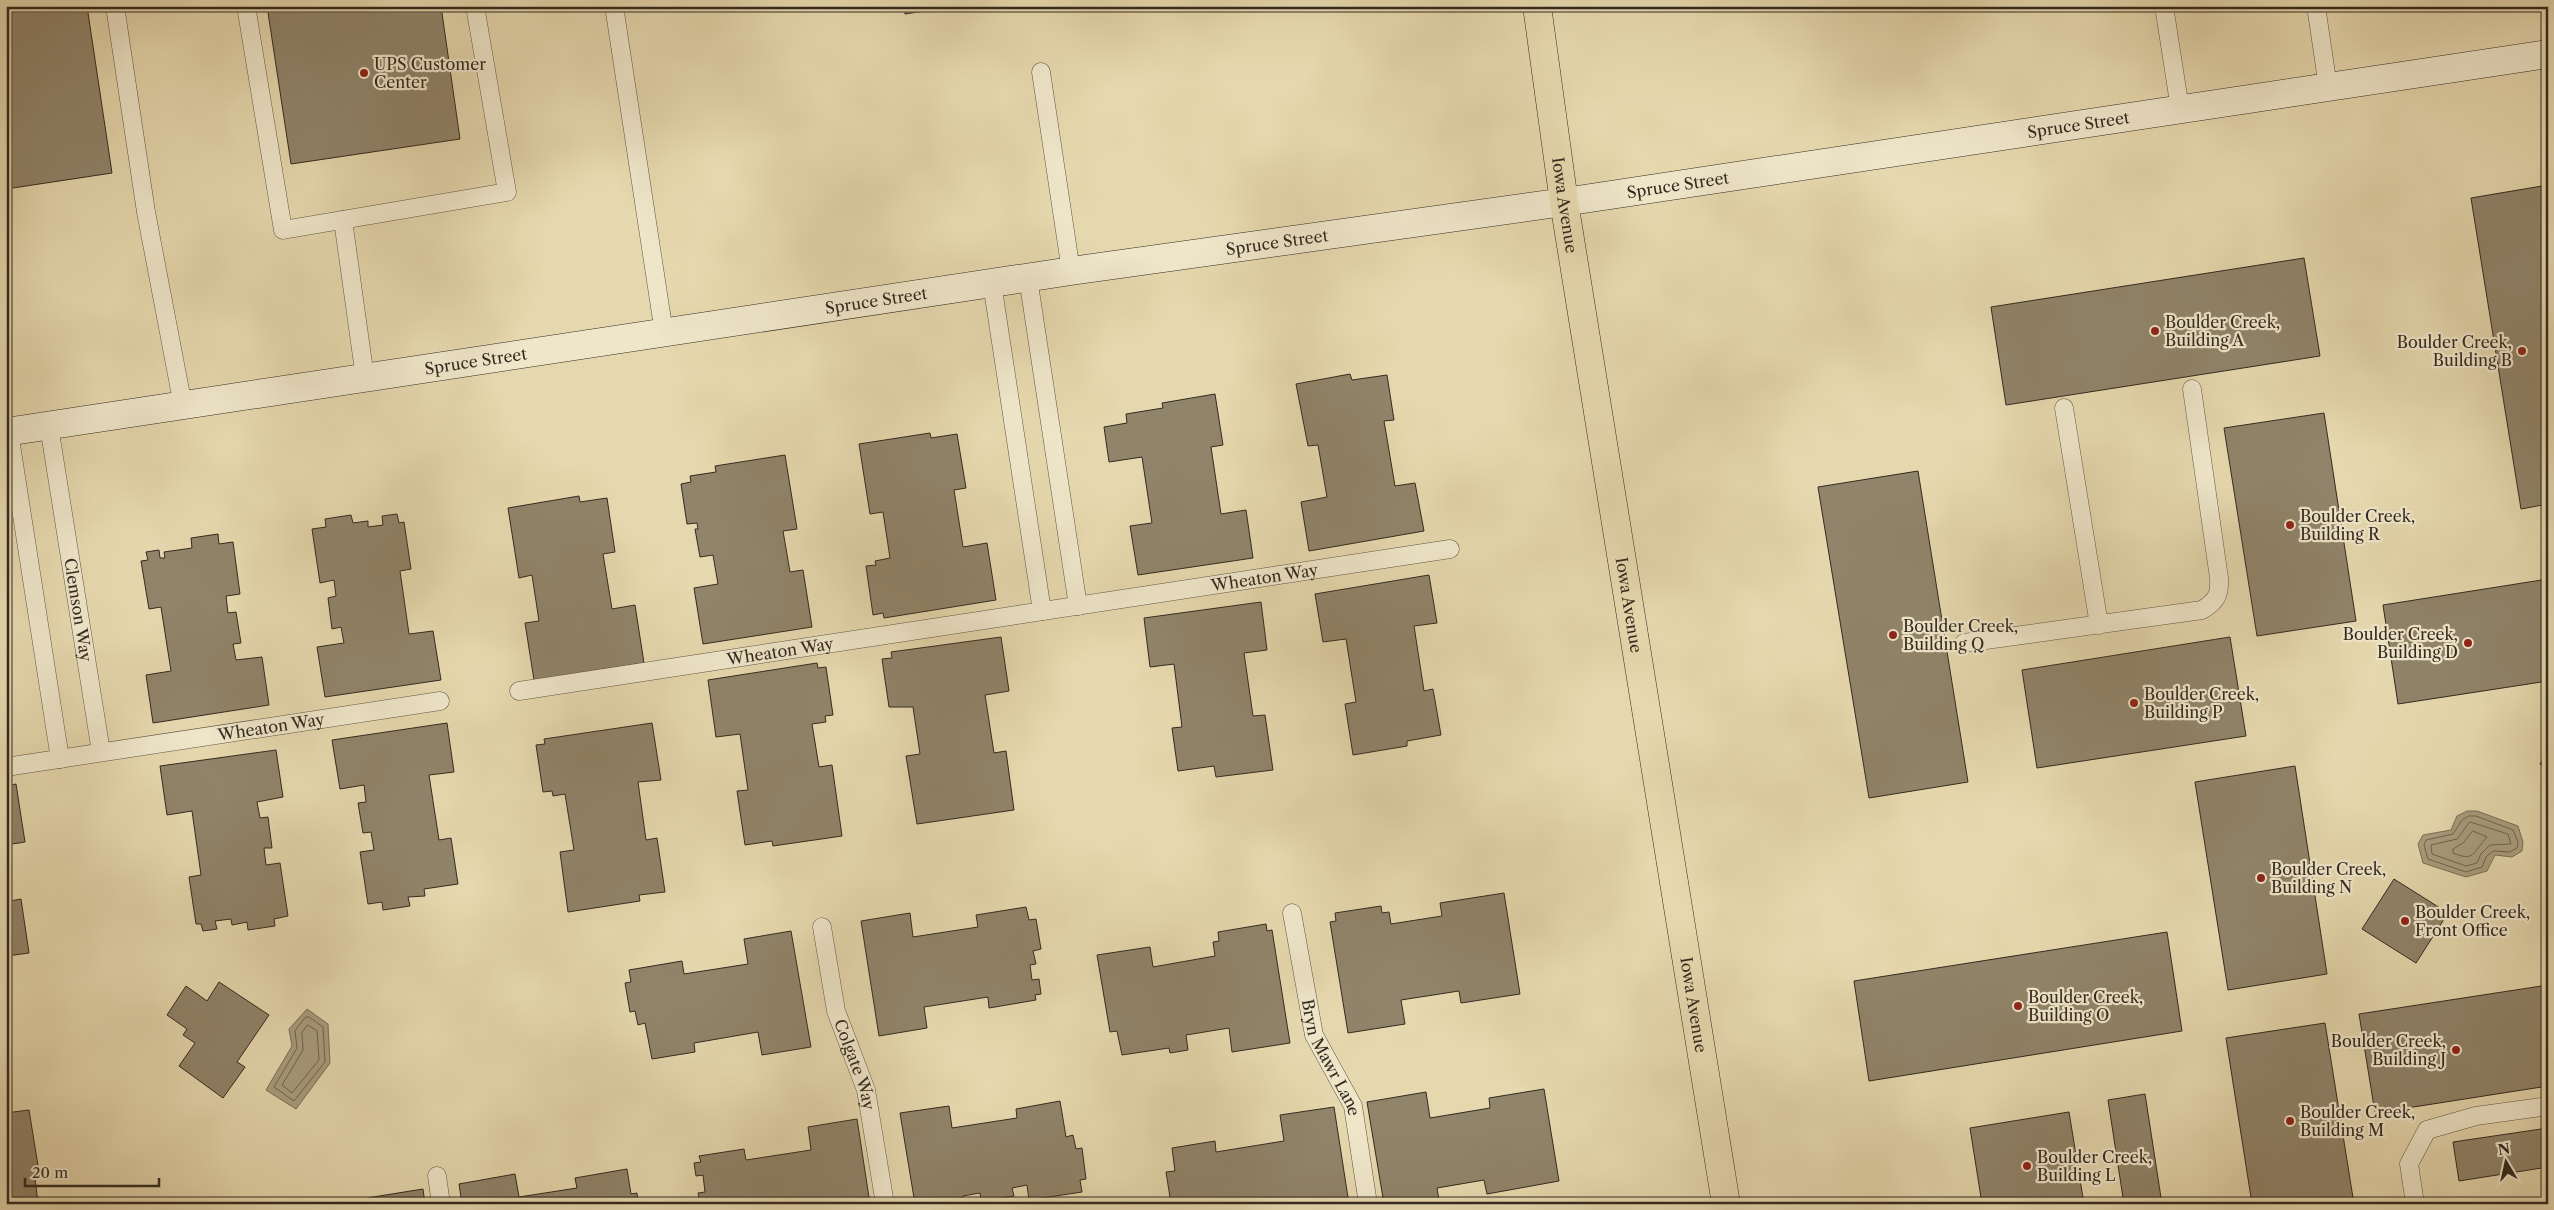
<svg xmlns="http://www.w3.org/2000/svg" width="2554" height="1210" font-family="'Libre Caslon Text',serif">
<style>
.water{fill:#a99d7e;stroke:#7a6f58}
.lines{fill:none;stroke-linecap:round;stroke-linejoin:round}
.shore{stroke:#6e644f;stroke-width:1}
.building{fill:#90846a;stroke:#332a20}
.lane-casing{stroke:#605644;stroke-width:19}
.secondary-casing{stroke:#332a20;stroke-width:29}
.primary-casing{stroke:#332a20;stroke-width:29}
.lane{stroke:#efe6ca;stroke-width:18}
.secondary{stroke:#efe6ca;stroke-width:28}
.primary{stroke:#e6d8ae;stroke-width:28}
.poi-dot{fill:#8f2418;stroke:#efe6ca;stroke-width:2}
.labels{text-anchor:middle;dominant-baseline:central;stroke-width:4.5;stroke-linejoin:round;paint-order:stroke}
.poi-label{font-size:16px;fill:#332a20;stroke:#efe6ca;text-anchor:start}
.street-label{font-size:16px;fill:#332a20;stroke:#efe6ca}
</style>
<rect width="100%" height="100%" fill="#e6d8ae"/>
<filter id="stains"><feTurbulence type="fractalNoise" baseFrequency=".004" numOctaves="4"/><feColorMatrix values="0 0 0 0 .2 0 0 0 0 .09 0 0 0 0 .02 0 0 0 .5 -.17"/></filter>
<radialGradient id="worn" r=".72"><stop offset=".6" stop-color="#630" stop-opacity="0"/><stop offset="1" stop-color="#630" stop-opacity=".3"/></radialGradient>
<!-- water -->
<g class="water">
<path d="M 2467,811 L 2477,811 L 2518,826 L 2523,842 L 2522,851 L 2512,857 L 2495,855 L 2487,871 L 2466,877 L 2423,863 L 2418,844 L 2423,835 L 2451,830 L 2457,816 Z"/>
<path d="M 307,1009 L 328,1024 L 330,1063 L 296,1109 L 266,1090 L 292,1046 L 289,1029 Z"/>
</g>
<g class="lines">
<!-- shore -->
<g class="shore">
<path d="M 2469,816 L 2476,816 L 2513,830 L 2518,842 L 2517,848 L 2510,852 L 2493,851 L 2486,857 L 2482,867 L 2466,872 L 2428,859 L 2424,845 L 2426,840 L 2453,834 L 2462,820 Z"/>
<path d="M 2470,822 L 2508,834 L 2511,844 L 2490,845 L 2481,854 L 2477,863 L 2466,866 L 2432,854 L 2431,845 L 2457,839 Z"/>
<path d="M 2473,831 L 2487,837 C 2472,853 2475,862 2453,853 L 2453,849 L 2463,843 Z"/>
<path d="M 306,1017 L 309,1017 L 323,1027 L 325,1062 L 294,1101 L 274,1087 L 297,1048 L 295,1031 Z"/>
<path d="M 308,1025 L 317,1031 L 319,1060 L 292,1093 L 282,1085 L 303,1050 L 302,1033 Z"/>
</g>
</g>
<!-- building -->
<g class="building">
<path d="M 6,6 L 87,6 L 112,173 L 6,189 Z"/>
<path d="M 267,6 L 441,6 L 460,139 L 291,164 Z"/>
<path d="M 904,6 L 958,6 L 905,14 Z"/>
<path d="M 2548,185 L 2548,504 L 2521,509 L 2471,198 Z"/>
<path d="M 2304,258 L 2320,356 L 2006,405 L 1991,307 Z"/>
<path d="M 1350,374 L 1352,380 L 1387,375 L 1394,420 L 1384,421 L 1395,486 L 1415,483 L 1424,531 L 1309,551 L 1301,502 L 1327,497 L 1318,445 L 1308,446 L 1296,384 Z"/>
<path d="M 1215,394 L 1223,445 L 1211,447 L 1221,514 L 1246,510 L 1253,558 L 1138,575 L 1130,526 L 1152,523 L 1142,457 L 1109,462 L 1104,427 L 1127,423 L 1126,414 L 1163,408 L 1162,403 Z"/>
<path d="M 2324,413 L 2356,621 L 2257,636 L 2224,428 Z"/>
<path d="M 930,433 L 931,438 L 957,434 L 966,488 L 954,490 L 963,547 L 987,543 L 996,600 L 884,618 L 883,613 L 873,615 L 866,566 L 876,565 L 875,561 L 890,558 L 883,512 L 870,514 L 859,444 Z"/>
<path d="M 785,455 L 797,529 L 783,531 L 790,572 L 803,570 L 812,627 L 703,644 L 694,588 L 718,584 L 713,555 L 700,557 L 695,529 L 698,529 L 697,523 L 687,524 L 681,484 L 691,482 L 690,476 L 716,472 L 715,466 Z"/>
<path d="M 1918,471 L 1968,782 L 1869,798 L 1818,487 Z"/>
<path d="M 579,496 L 580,502 L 607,498 L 615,552 L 603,554 L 612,609 L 635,605 L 644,663 L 534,680 L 525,623 L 539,621 L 532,575 L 519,578 L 508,508 Z"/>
<path d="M 397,514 L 399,523 L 404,522 L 411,569 L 400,571 L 409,634 L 433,631 L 441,680 L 325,697 L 317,647 L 344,643 L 341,627 L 332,629 L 328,598 L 336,596 L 334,580 L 320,583 L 312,529 L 326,527 L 325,519 L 351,515 L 353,523 L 368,521 L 368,527 L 383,525 L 382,516 Z"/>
<path d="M 218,534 L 219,544 L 233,542 L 240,594 L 226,596 L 228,613 L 236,612 L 241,643 L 233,644 L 236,660 L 262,657 L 269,705 L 153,723 L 146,675 L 171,671 L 161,607 L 149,609 L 141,561 L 148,560 L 146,552 L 159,550 L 160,558 L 165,558 L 164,552 L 192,548 L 191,538 Z"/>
<path d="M 1429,575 L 1437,623 L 1414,626 L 1424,691 L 1433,689 L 1441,735 L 1407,741 L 1407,746 L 1353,755 L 1345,704 L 1356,702 L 1346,639 L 1323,642 L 1315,594 Z"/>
<path d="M 2548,579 L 2548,681 L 2398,704 L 2383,605 Z"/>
<path d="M 1261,602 L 1267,650 L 1244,653 L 1253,716 L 1265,715 L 1273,770 L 1216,777 L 1214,766 L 1178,771 L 1172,728 L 1182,727 L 1174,664 L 1150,667 L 1144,618 Z"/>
<path d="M 1001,637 L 1009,691 L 985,695 L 994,753 L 1006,751 L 1014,810 L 917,824 L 906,756 L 920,754 L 913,707 L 889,707 L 882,659 L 892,658 L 891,652 Z"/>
<path d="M 2230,637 L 2246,736 L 2037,768 L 2022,670 Z"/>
<path d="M 817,663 L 818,668 L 826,667 L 833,715 L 825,716 L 826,722 L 812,724 L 819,767 L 832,765 L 842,836 L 773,846 L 772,841 L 745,845 L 737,791 L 748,790 L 740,734 L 716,737 L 708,680 Z"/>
<path d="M 6,714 L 11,748 L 6,749 Z"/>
<path d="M 447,723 L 454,772 L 429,775 L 439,840 L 451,838 L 458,884 L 424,889 L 425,896 L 408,897 L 410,906 L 383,910 L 382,902 L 368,904 L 360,852 L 374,850 L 371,832 L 363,833 L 358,803 L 366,802 L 364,785 L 340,789 L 332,740 Z"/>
<path d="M 652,723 L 661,780 L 638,782 L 646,840 L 657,838 L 665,892 L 639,895 L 640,901 L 568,912 L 560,852 L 574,850 L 565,794 L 553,796 L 552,791 L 543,792 L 536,745 L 545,744 L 544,739 Z"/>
<path d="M 276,750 L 283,797 L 257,802 L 260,818 L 268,817 L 272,848 L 264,848 L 266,865 L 280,863 L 288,916 L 274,919 L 275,926 L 248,930 L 247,922 L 232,925 L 231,919 L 215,921 L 217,929 L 203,931 L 201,924 L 196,924 L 189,877 L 201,875 L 192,811 L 167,815 L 160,766 Z"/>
<path d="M 2548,752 L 2548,770 L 2540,764 Z"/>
<path d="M 2295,766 L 2327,974 L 2228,990 L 2195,782 Z"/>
<path d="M 16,784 L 25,842 L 6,845 L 6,786 Z"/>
<path d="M 6,872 L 10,901 L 21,899 L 29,953 L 7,956 L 8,963 L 6,963 Z"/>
<path d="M 2394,879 L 2448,913 L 2416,963 L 2362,929 Z"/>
<path d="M 1504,893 L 1520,994 L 1461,1003 L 1459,991 L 1401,1000 L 1405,1024 L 1348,1033 L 1330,922 L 1336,921 L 1335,913 L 1381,906 L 1382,913 L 1389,912 L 1391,924 L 1442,916 L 1440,903 Z"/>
<path d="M 1026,907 L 1029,920 L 1036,919 L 1041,949 L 1033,951 L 1036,964 L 1030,965 L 1032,980 L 1039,979 L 1041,994 L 1035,995 L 1036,1000 L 989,1008 L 988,997 L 924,1007 L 927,1028 L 879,1036 L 861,921 L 910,913 L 913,937 L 978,927 L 976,915 Z"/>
<path d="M 1266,924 L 1267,931 L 1272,930 L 1290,1043 L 1232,1052 L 1229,1028 L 1186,1035 L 1188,1050 L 1170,1053 L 1169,1048 L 1122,1055 L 1117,1031 L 1110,1032 L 1097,955 L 1150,947 L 1153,967 L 1215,956 L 1213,942 L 1219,941 L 1218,932 Z"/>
<path d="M 791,931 L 811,1047 L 762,1055 L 758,1032 L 694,1043 L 695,1052 L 652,1059 L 645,1023 L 638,1025 L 635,1011 L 630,1012 L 625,983 L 631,982 L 629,970 L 682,961 L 684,974 L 748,964 L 744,939 Z"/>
<path d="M 2167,932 L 2182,1031 L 1869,1081 L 1854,981 Z"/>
<path d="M 219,982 L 269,1015 L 237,1062 L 245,1067 L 223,1098 L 179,1066 L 195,1043 L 183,1035 L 187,1029 L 167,1015 L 186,986 L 207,1001 Z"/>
<path d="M 2548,985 L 2548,1086 L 2375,1113 L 2359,1014 Z"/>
<path d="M 2325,1023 L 2354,1204 L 2252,1204 L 2226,1038 Z"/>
<path d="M 1544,1089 L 1559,1181 L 1487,1194 L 1484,1180 L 1437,1188 L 1439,1200 L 1426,1204 L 1384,1204 L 1367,1102 L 1426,1092 L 1430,1118 L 1490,1108 L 1489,1098 Z"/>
<path d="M 2145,1094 L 2162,1204 L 2124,1204 L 2108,1100 Z"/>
<path d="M 1060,1101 L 1066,1137 L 1073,1135 L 1076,1149 L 1082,1148 L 1086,1179 L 1080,1180 L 1082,1192 L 1029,1200 L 1027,1185 L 1012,1188 L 1014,1196 L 981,1201 L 980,1193 L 963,1196 L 964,1204 L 915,1204 L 900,1113 L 949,1106 L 952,1128 L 1017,1118 L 1016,1109 Z"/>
<path d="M 1334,1107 L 1349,1204 L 1171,1204 L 1166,1172 L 1175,1171 L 1172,1148 L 1215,1141 L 1216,1152 L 1284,1141 L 1280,1115 Z"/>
<path d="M 29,1110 L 40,1178 L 35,1179 L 38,1202 L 6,1204 L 6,1113 Z"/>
<path d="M 2069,1112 L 2084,1204 L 1982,1204 L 1970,1128 Z"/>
<path d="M 857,1119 L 870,1204 L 700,1204 L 698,1193 L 705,1192 L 703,1175 L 696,1176 L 694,1163 L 701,1162 L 699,1156 L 744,1149 L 746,1160 L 811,1150 L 808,1127 Z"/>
<path d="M 2548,1128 L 2548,1167 L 2459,1181 L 2453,1142 Z"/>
<path d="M 627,1169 L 631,1194 L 637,1193 L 638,1204 L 462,1204 L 459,1184 L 515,1174 L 519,1197 L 577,1188 L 575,1178 Z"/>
<path d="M 423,1189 L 425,1204 L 367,1204 L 367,1198 Z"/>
</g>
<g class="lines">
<!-- lane casing -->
<g class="lane-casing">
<g id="lane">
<path d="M 115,6 L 146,212 L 183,406"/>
<path d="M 246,6 L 283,230 L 507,192 L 475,6"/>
<path d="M 614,6 L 664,333"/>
<path d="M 2164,6 L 2180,109"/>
<path d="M 2316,6 L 2328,87"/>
<path d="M 1041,72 L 1071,271"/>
<path d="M 343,220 L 365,378"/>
<path d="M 1028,278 L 1078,606"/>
<path d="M 992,283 L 1042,611"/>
<path d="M 2064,408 L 2099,625"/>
<path id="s1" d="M 49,426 L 101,752"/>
<path d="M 9,432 L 60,759"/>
<path d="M 1964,643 L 2202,610 C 2217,601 2220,594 2219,578 L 2192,389"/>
<path id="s2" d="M 519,691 L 1450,549"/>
<path id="s3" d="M 6,767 L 440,701"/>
<path id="s4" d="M 1292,913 L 1314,1035 L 1353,1106 L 1368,1204"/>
<path id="s5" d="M 822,927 L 836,1011 L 866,1090 L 885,1204"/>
<path d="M 437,1176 L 441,1204"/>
<path d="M 2415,1204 L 2409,1164 L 2427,1130 L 2476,1116 L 2548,1106"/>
</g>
</g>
<!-- secondary casing -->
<g class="secondary-casing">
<g id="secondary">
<path id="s6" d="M 6,432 L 1071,271 L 1564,202 L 2548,54"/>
</g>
</g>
<!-- primary casing -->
<g class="primary-casing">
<g id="primary">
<path id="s7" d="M 1537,6 L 1564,202 L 1726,1204"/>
</g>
</g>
<!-- lane -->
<use href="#lane" class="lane"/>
<!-- secondary -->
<use href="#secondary" class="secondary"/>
<!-- primary -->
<use href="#primary" class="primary"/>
</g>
<!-- markers -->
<g class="poi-dot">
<circle cx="364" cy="73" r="5"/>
<circle cx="2155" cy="331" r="5"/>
<circle cx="2522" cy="351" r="5"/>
<circle cx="2290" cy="525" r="5"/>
<circle cx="1893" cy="635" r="5"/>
<circle cx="2468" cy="643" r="5"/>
<circle cx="2134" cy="703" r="5"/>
<circle cx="2261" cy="878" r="5"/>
<circle cx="2405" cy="921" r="5"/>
<circle cx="2018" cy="1006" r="5"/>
<circle cx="2456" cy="1050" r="5"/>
<circle cx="2290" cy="1121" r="5"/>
<circle cx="2027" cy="1166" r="5"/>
</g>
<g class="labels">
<!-- poi labels -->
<g class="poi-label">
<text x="374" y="64">UPS Customer<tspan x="374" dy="18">Center</tspan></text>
<text x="2165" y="322">Boulder Creek,<tspan x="2165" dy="18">Building A</tspan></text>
<text x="2512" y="342" text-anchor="end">Boulder Creek,<tspan x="2512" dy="18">Building B</tspan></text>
<text x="2300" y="516">Boulder Creek,<tspan x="2300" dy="18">Building R</tspan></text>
<text x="1903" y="626">Boulder Creek,<tspan x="1903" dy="18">Building Q</tspan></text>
<text x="2458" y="634" text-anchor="end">Boulder Creek,<tspan x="2458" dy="18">Building D</tspan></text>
<text x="2144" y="694">Boulder Creek,<tspan x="2144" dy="18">Building P</tspan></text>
<text x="2271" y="869">Boulder Creek,<tspan x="2271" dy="18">Building N</tspan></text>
<text x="2415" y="912">Boulder Creek,<tspan x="2415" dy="18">Front Office</tspan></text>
<text x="2028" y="997">Boulder Creek,<tspan x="2028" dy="18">Building O</tspan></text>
<text x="2446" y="1041" text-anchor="end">Boulder Creek,<tspan x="2446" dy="18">Building J</tspan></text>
<text x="2300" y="1112">Boulder Creek,<tspan x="2300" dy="18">Building M</tspan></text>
<text x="2037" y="1157">Boulder Creek,<tspan x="2037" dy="18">Building L</tspan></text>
</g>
<!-- street labels -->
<g class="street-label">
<text stroke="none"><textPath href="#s6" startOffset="2095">Spruce Street</textPath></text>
<text stroke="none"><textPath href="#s6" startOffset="1690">Spruce Street</textPath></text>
<text stroke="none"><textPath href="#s7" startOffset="201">Iowa Avenue</textPath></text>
<text stroke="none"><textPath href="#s6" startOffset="1285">Spruce Street</textPath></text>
<text stroke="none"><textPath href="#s6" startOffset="880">Spruce Street</textPath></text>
<text stroke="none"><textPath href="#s6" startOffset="475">Spruce Street</textPath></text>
<text stroke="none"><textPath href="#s2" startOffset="754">Wheaton Way</textPath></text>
<text stroke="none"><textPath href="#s7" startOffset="606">Iowa Avenue</textPath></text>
<text stroke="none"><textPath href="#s1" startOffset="186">Clemson Way</textPath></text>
<text stroke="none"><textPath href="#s2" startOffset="264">Wheaton Way</textPath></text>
<text stroke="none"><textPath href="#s3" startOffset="268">Wheaton Way</textPath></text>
<text stroke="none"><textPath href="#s7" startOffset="1011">Iowa Avenue</textPath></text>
<text stroke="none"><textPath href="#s4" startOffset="151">Bryn Mawr Lane</textPath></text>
<text stroke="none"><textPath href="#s5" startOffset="142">Colgate Way</textPath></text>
</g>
</g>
<!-- margin -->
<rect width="2554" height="1210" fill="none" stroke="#e6d8ae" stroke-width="25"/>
<rect x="8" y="8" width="2539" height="1195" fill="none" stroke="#332a20" stroke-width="2.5"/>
<rect x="12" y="12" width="2529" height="1185" fill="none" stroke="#332a20"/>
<!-- north arrow -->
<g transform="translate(2506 1162) rotate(351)" stroke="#efe6ca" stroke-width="4" paint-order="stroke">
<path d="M0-4L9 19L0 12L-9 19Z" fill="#332a20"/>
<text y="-8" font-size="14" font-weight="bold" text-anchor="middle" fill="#332a20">N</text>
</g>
<!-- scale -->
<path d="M25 1178v8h134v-8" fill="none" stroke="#332a20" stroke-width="2.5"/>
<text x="32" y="1178" font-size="15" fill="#332a20" stroke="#efe6ca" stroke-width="4" paint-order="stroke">20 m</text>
<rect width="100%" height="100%" filter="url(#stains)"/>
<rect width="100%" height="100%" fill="url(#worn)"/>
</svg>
